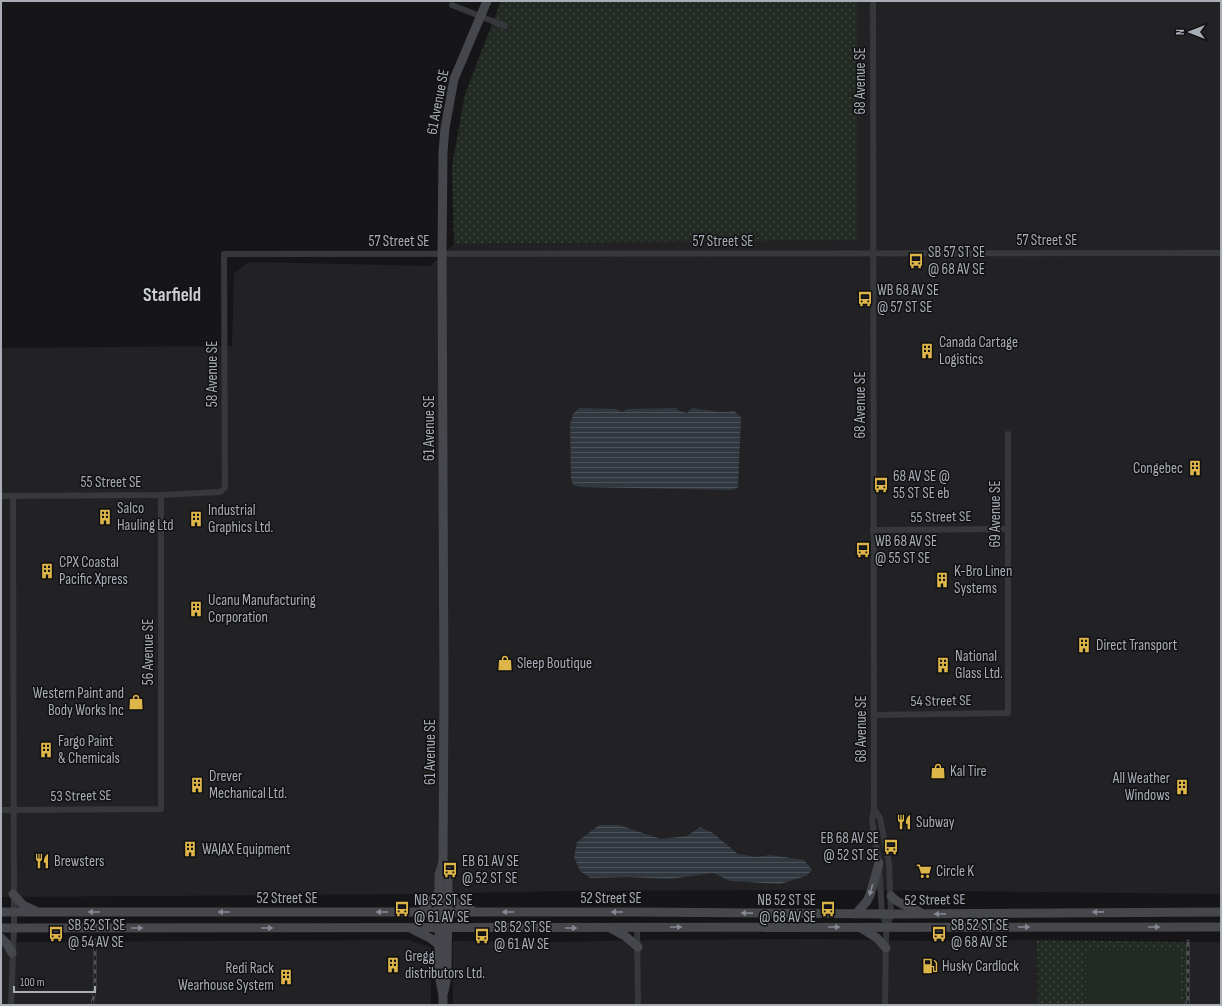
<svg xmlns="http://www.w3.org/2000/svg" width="1222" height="1006" font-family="'Sofia Sans Condensed',sans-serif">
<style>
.built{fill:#222224}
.green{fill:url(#green-dots)}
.pitch{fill:#232a24}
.water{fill:url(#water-rules)}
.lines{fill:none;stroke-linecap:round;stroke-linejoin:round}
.street{stroke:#37383c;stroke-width:6}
.secondary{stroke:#46474c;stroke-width:9}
.rail-casing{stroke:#515257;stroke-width:3}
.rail{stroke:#111113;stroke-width:1.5;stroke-dasharray:4.5;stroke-linecap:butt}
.oneway{fill:#868991}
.labels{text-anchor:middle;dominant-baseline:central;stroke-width:3;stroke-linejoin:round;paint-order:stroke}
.street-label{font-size:15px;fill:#a9adb6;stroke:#111113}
.poi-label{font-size:15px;fill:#a9adb6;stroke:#111113;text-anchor:start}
.district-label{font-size:19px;font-weight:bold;fill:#caccd3;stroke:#111113}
</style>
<defs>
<pattern id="green-dots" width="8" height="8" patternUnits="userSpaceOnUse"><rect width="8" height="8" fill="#232a24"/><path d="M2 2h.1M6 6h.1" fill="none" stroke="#404642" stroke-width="1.8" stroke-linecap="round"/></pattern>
<pattern id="water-rules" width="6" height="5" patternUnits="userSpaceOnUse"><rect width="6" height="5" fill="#31383f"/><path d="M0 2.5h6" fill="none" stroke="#4c5258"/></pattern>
</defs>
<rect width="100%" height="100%" fill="#161618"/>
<!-- built -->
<g class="built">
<path d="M 857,1 L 1221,1 L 1221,894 L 862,890 L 563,891 L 420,894 L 1,897 L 1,348 L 232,346 L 234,273 L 249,262 L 430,266 L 454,244 L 857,240 Z"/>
<path d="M 820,939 L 925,941 L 1037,940 L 1038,1005 L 453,1005 L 453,941 L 548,942 L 664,940 Z"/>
<path d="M 408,940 L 431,947 L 431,1005 L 1,1005 L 1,942 Z"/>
<path d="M 1188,942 L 1221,942 L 1221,1005 L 1189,1005 Z"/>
</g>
<!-- green -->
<g class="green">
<path d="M 501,1 L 857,1 L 857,240 L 454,244 L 452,166 L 465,94 Z"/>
<path d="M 1037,940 L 1188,942 L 1189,1005 L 1038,1005 Z"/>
</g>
<!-- pitch -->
<rect class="pitch" x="1086" y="950" width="95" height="55"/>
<!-- water -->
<g class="water">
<path d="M 579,408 L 616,409 L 622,412 L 628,409 L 676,408 L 679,411 L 687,413 L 692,408 L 721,412 L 734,411 L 741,417 L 738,488 L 731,490 L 581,487 L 573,485 L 571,478 L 570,425 L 573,414 Z"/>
<path d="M 599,825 L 619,825 L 661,839 L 687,836 L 700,827 L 713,833 L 738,854 L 757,857 L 770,855 L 804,860 L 812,870 L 806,876 L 780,884 L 730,881 L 713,873 L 670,879 L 628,877 L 591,878 L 580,871 L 574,857 L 577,842 Z"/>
</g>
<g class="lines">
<!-- street -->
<g class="street">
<path d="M 873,1 L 874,809 L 872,821 L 879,863 L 882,914 L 887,927"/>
<path d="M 452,5 L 505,26"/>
<path d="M 1,496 L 161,495 L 220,492 L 225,488 L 224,254 L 1221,253"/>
<path d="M 873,530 L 1008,529"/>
<path d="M 874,715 L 1008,713 L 1008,434"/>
<path d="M 874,809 L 880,818 L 889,863 L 891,914 L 887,927 L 886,935 L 885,1005"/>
<path d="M 1,810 L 161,809 L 161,495"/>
<path d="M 637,927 L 638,1005"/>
<path d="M 11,1005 L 14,928 L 13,496"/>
</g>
<!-- secondary -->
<g class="secondary">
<path d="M 443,862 L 448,874 L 447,976 L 444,991"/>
<path d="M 448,893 L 455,902 L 472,910"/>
<path d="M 13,894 L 23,905 L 34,910"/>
<path d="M 891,896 C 900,906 910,906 921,913"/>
<path d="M 1,912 L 638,912 L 891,914 L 1221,912"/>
<path d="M 421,912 L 439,892"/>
<path d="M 856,914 L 867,901 L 870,895 L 879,863"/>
<path d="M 1,928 L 1221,927"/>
<path d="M 861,928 L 877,938 L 886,948"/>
<path d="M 412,929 L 430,938 L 439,945"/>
<path d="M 612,929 L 625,936 L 638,947"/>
<path d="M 1,938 L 7,944 L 12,953"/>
<path d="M 443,1005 L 443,996 L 439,974 L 439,875 L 443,862 L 444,693 L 442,254 L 443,152 L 445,128 L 454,79 L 487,1"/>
</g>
<!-- rail casing -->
<g class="rail-casing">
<g id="rail">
<path d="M 92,1005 L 95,989 L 95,940"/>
<path d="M 1188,1005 L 1188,941"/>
</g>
</g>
<!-- rail -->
<use href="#rail" class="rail"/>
</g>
<!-- one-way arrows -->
<defs><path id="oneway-solid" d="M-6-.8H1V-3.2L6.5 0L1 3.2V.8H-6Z"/></defs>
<g class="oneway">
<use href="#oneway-solid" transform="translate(871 890) rotate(106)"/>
<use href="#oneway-solid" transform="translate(94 912) rotate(-180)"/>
<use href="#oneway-solid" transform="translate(224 912) rotate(-180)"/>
<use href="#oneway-solid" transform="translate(382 912) rotate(-180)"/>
<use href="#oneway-solid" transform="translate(508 912) rotate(-180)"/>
<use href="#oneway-solid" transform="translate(617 912) rotate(180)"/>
<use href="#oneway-solid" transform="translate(1098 912) rotate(179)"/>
<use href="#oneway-solid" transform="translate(747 913) rotate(-179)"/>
<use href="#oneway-solid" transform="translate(940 914) rotate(179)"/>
<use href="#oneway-solid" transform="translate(676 927)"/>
<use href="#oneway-solid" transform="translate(834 927)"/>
<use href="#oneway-solid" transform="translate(1024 927)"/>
<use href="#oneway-solid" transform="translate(1154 927)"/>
<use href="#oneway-solid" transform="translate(137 928)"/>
<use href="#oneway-solid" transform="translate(267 928)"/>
<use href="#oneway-solid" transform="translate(571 928)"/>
</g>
<!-- icons -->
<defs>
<g id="bus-bare" transform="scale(1.2)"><path d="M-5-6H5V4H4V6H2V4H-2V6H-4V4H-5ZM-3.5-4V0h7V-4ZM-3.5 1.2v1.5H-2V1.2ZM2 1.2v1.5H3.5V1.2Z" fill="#ddb548" stroke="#111113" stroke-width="2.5" paint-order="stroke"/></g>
<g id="building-bare" transform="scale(1.2)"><path d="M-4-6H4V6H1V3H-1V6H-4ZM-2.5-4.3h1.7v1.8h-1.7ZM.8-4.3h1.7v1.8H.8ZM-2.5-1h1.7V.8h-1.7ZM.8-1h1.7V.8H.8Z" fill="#ddb548" stroke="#111113" stroke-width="2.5" paint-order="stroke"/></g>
<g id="shop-bare" transform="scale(1.2)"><path d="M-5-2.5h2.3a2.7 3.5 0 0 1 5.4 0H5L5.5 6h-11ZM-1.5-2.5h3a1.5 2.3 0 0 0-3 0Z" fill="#ddb548" stroke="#111113" stroke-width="2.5" paint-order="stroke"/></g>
<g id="restaurant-bare" transform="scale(1.2)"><path d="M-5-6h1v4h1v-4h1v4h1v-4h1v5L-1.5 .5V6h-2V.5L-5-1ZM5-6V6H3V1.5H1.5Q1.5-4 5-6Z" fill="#ddb548" stroke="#111113" stroke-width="2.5" paint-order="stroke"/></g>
<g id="supermarket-bare" transform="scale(1.2)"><path d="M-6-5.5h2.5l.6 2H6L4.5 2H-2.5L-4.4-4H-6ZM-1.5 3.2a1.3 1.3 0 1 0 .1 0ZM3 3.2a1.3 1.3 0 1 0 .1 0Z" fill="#ddb548" stroke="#111113" stroke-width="2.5" paint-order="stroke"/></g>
<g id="fuel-bare" transform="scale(1.2)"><path d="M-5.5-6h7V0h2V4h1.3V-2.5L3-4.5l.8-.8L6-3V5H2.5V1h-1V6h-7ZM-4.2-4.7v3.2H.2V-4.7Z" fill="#ddb548" stroke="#111113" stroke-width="2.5" paint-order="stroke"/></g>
</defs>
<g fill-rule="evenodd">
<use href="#bus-bare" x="916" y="261"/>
<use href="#bus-bare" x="865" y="299"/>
<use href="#building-bare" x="927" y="351"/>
<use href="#building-bare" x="1195" y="468"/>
<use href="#bus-bare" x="881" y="485"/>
<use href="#building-bare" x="105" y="517"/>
<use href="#building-bare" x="196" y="519"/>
<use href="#bus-bare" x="863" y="550"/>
<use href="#building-bare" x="47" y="571"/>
<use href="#building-bare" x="942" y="580"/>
<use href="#building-bare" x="196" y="609"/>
<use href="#building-bare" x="1084" y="645"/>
<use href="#shop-bare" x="505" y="663"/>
<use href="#building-bare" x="943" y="665"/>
<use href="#shop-bare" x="136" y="702"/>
<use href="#building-bare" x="46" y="750"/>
<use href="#shop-bare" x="938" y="771"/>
<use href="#building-bare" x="197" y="785"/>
<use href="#building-bare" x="1182" y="787"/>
<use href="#restaurant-bare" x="904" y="822"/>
<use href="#bus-bare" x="891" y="847"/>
<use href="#building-bare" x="190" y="849"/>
<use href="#restaurant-bare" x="42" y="861"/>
<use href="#bus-bare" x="450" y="870"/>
<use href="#supermarket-bare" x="924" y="871"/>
<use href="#bus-bare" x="402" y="909"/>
<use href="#bus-bare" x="828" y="909"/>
<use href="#bus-bare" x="56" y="934"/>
<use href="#bus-bare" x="939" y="934"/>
<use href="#bus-bare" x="482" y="936"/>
<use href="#building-bare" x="393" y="965"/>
<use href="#fuel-bare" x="930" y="966"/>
<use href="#building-bare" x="286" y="977"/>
</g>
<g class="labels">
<!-- street labels -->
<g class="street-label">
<text transform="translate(860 81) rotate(-90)">68 Avenue SE</text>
<text transform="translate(438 102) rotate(-79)">61 Avenue SE</text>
<text x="1047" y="240">57 Street SE</text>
<text x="399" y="241">57 Street SE</text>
<text x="723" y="241">57 Street SE</text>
<text transform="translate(212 374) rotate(-90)">58 Avenue SE</text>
<text transform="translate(860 405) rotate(-90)">68 Avenue SE</text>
<text transform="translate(429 428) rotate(-90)">61 Avenue SE</text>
<text x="111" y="482">55 Street SE</text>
<text transform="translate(995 514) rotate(-90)">69 Avenue SE</text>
<text transform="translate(941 517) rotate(-1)">55 Street SE</text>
<text transform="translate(148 652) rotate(-90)">56 Avenue SE</text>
<text transform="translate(941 701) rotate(-1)">54 Street SE</text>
<text transform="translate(861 729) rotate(-90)">68 Avenue SE</text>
<text transform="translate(430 752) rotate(-90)">61 Avenue SE</text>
<text transform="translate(81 796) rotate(-1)">53 Street SE</text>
<text x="287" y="898">52 Street SE</text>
<text x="611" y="898">52 Street SE</text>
<text transform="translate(935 900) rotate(-1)">52 Street SE</text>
</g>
<!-- poi labels -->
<g class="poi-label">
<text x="928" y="252">SB 57 ST SE<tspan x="928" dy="17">@ 68 AV SE</tspan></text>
<text x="877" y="290">WB 68 AV SE<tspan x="877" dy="17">@ 57 ST SE</tspan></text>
<text x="939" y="342">Canada Cartage<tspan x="939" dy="17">Logistics</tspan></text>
<text x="1183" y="468" text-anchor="end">Congebec</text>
<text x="893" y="476">68 AV SE @<tspan x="893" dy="17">55 ST SE eb</tspan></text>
<text x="117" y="508">Salco<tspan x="117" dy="17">Hauling Ltd</tspan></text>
<text x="208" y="510">Industrial<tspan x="208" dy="17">Graphics Ltd.</tspan></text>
<text x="875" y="541">WB 68 AV SE<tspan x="875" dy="17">@ 55 ST SE</tspan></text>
<text x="59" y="562">CPX Coastal<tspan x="59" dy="17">Pacific Xpress</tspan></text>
<text x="954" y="571">K-Bro Linen<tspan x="954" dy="17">Systems</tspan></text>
<text x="208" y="600">Ucanu Manufacturing<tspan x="208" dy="17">Corporation</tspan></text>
<text x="1096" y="645">Direct Transport</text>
<text x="955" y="656">National<tspan x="955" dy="17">Glass Ltd.</tspan></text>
<text x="517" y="663">Sleep Boutique</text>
<text x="124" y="693" text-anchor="end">Western Paint and<tspan x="124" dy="17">Body Works Inc</tspan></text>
<text x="58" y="741">Fargo Paint<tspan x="58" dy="17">&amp; Chemicals</tspan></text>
<text x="950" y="771">Kal Tire</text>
<text x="209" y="776">Drever<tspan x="209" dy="17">Mechanical Ltd.</tspan></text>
<text x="1170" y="778" text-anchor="end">All Weather<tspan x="1170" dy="17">Windows</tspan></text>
<text x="916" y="822">Subway</text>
<text x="879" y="838" text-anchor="end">EB 68 AV SE<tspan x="879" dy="17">@ 52 ST SE</tspan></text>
<text x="202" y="849">WAJAX Equipment</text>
<text x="54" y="861">Brewsters</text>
<text x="462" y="861">EB 61 AV SE<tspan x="462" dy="17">@ 52 ST SE</tspan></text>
<text x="936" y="871">Circle K</text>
<text x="414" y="900">NB 52 ST SE<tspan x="414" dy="17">@ 61 AV SE</tspan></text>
<text x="816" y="900" text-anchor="end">NB 52 ST SE<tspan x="816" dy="17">@ 68 AV SE</tspan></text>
<text x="68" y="925">SB 52 ST SE<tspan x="68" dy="17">@ 54 AV SE</tspan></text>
<text x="951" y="925">SB 52 ST SE<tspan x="951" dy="17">@ 68 AV SE</tspan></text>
<text x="494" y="927">SB 52 ST SE<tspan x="494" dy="17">@ 61 AV SE</tspan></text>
<text x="405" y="956">Gregg<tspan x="405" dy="17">distributors Ltd.</tspan></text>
<text x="942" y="966">Husky Cardlock</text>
<text x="274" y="968" text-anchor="end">Redi Rack<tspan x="274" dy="17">Wearhouse System</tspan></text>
</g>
<!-- district labels -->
<g class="district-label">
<text x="172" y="295">Starfield</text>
</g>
</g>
<!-- border -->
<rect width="1222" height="1006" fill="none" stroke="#a9adb6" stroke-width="4"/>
<!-- north arrow -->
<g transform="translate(1190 32) rotate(270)" stroke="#111113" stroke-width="3" paint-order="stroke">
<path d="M0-3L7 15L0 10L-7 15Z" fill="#a9adb6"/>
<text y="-6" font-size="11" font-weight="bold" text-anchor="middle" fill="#a9adb6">N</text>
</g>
<!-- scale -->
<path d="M14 986v6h81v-6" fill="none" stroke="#a9adb6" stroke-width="2"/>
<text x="20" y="986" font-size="12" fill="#a9adb6" stroke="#111113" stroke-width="3" paint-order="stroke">100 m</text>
</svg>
